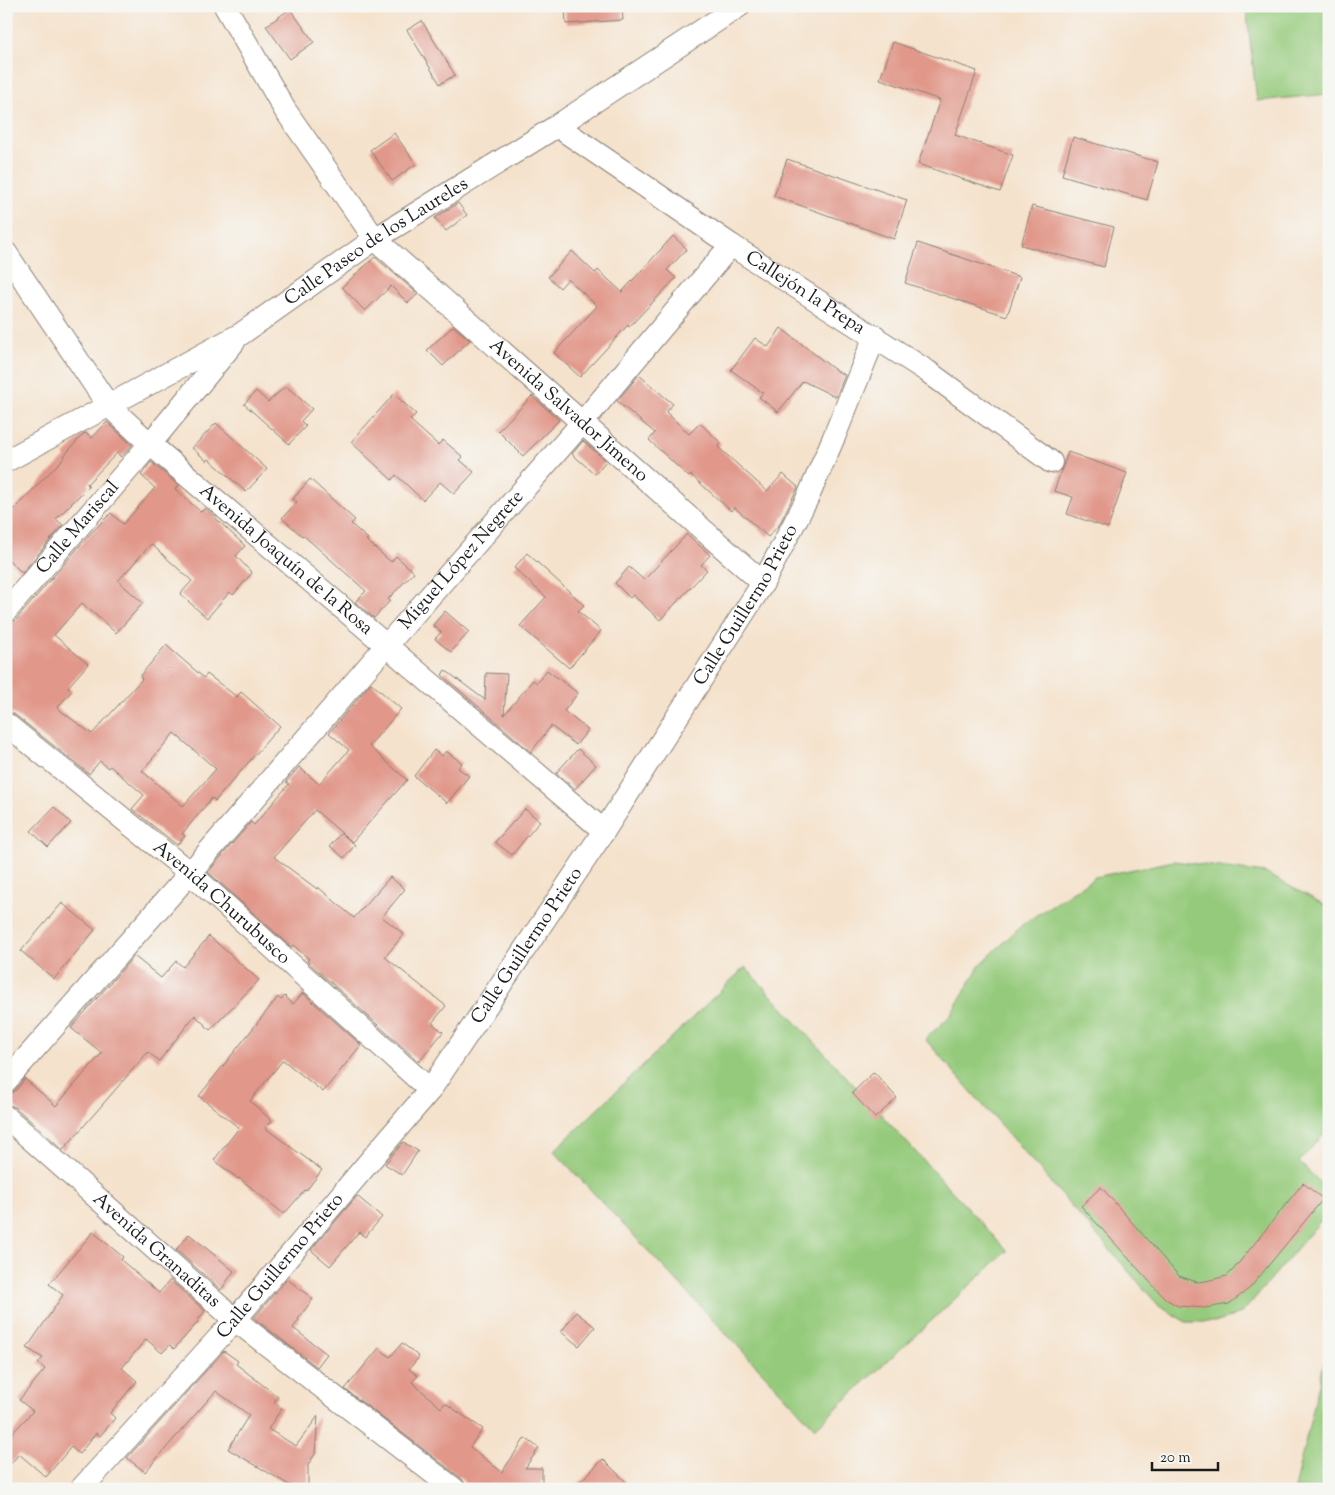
<svg xmlns="http://www.w3.org/2000/svg" width="1335" height="1495" font-family="'Sorts Mill Goudy',serif">
<style>
.green{fill:#95ca7c;stroke:#58734c}
.building{fill:#e1978a;fill-rule:evenodd}
.lines{fill:none;stroke-linecap:round;stroke-linejoin:round}
.minor-casing{stroke:#887f74;stroke-width:24}
.minor{stroke:#fff;stroke-width:22}
.labels{text-anchor:middle;dominant-baseline:central;stroke-width:4;stroke-linejoin:round;paint-order:stroke}
.street-label{font-size:19px;fill:#1c1c1c;stroke:#f6f6f2}
</style>
<rect width="100%" height="100%" fill="#f6f6f2"/>
<filter id="ink" filterUnits="userSpaceOnUse"><feTurbulence type="fractalNoise" baseFrequency=".02" numOctaves="2"/><feDisplacementMap in="SourceGraphic" scale="10" xChannelSelector="R" yChannelSelector="G"/><feConvolveMatrix kernelMatrix="1 2 1 2 8 2 1 2 1" color-interpolation-filters="sRGB"/></filter>
<filter id="wash" filterUnits="userSpaceOnUse"><feTurbulence type="fractalNoise" baseFrequency=".0096" numOctaves="4" result="noise"/><feDisplacementMap in="SourceGraphic" scale="20" xChannelSelector="R" yChannelSelector="G"/><feGaussianBlur stdDeviation="1.12" result="paint"/><feColorMatrix in="noise" values="0 0 0 0 0 0 0 0 0 0 0 0 0 0 0 0 0 1.4 0 .05"/><feComposite in="paint" operator="in"/></filter>
<g filter="url(#wash)">
<rect width="100%" height="100%" fill="#f5e2cc"/>
<!-- green -->
<g class="green">
<path d="M 1246,6 L 1329,6 L 1329,94 L 1257,101 Z"/>
<path d="M 1174,861 L 1265,873 L 1329,907 L 1329,1128 L 1299,1162 L 1329,1191 L 1329,1211 L 1243,1312 L 1218,1322 L 1186,1322 L 1159,1306 L 925,1039 L 950,1016 L 980,965 L 1023,924 L 1095,877 Z"/>
<path d="M 745,967 L 1007,1251 L 815,1428 L 554,1151 Z"/>
<path d="M 1324,1363 L 1329,1363 L 1329,1489 L 1294,1489 Z"/>
</g>
<g id="blocks">
<!-- building -->
<g class="building">
<path d="M 565,6 L 622,6 L 623,20 L 566,24 Z"/>
<path d="M 290,9 L 314,42 L 290,59 L 266,26 Z"/>
<path d="M 422,21 L 455,75 L 440,84 L 407,30 Z"/>
<path d="M 893,42 L 977,71 L 955,135 L 1013,155 L 1000,192 L 918,164 L 940,100 L 880,79 Z"/>
<path d="M 394,133 L 416,164 L 392,181 L 370,150 Z"/>
<path d="M 1073,137 L 1158,162 L 1147,200 L 1062,175 Z"/>
<path d="M 787,159 L 907,200 L 894,239 L 774,196 Z"/>
<path d="M 458,203 L 467,215 L 446,231 L 435,218 Z"/>
<path d="M 1032,206 L 1114,227 L 1104,267 L 1021,245 Z"/>
<path d="M 673,236 L 687,249 L 667,270 L 676,278 L 629,327 L 628,325 L 580,377 L 554,353 L 597,306 L 568,279 L 560,288 L 548,277 L 572,251 L 595,273 L 598,270 L 622,292 Z"/>
<path d="M 918,243 L 1020,277 L 1007,316 L 905,283 Z"/>
<path d="M 375,257 L 418,294 L 408,303 L 391,286 L 365,311 L 342,287 Z"/>
<path d="M 453,326 L 470,340 L 443,366 L 427,350 Z"/>
<path d="M 781,328 L 835,370 L 845,375 L 836,397 L 803,381 L 778,412 L 759,397 L 763,393 L 731,370 L 755,338 L 768,347 Z"/>
<path d="M 639,375 L 673,404 L 666,412 L 689,434 L 700,423 L 721,443 L 718,447 L 767,491 L 783,474 L 798,487 L 779,525 L 768,537 L 734,507 L 731,511 L 691,475 L 689,477 L 649,440 L 655,433 L 617,401 Z"/>
<path d="M 286,386 L 312,409 L 301,421 L 306,426 L 289,444 L 244,404 L 256,391 L 268,402 Z"/>
<path d="M 394,394 L 416,414 L 410,420 L 438,445 L 443,440 L 463,457 L 460,460 L 474,472 L 454,494 L 440,482 L 423,500 L 396,475 L 392,480 L 351,442 Z"/>
<path d="M 532,396 L 559,420 L 523,456 L 498,431 Z"/>
<path d="M 107,422 L 132,445 L 121,457 L 117,453 L 87,484 L 89,486 L 56,519 L 63,525 L 22,573 L 6,557 L 6,517 L 65,457 L 64,456 L 83,434 L 86,433 L 92,438 Z"/>
<path d="M 216,423 L 267,469 L 246,492 L 209,459 L 207,461 L 192,448 Z"/>
<path d="M 583,441 L 606,461 L 595,474 L 572,454 Z"/>
<path d="M 1068,452 L 1127,473 L 1108,528 L 1067,514 L 1073,497 L 1054,491 Z"/>
<path d="M 151,462 L 179,486 L 175,489 L 201,512 L 205,508 L 245,546 L 236,556 L 252,573 L 233,595 L 230,592 L 207,618 L 180,594 L 192,581 L 151,544 L 118,581 L 143,603 L 116,633 L 82,603 L 54,635 L 88,664 L 68,687 L 72,691 L 57,708 L 92,734 L 142,679 L 140,676 L 166,645 L 204,678 L 207,674 L 237,697 L 241,692 L 280,726 L 215,801 L 212,798 L 182,834 L 185,836 L 177,845 L 132,809 L 144,795 L 110,766 L 108,768 L 100,761 L 89,774 L 14,714 L 6,711 L 6,624 L 11,623 L 16,620 L 89,535 L 111,513 L 123,524 L 155,488 L 141,475 ZM 174,733 L 216,769 L 183,806 L 142,771 Z"/>
<path d="M 310,479 L 355,520 L 351,524 L 368,539 L 366,540 L 391,562 L 396,556 L 414,572 L 388,599 L 390,601 L 374,618 L 355,602 L 366,591 L 303,535 L 302,536 L 282,518 L 297,502 L 293,499 Z"/>
<path d="M 687,534 L 710,555 L 701,565 L 707,570 L 660,620 L 633,595 L 630,598 L 615,583 L 629,567 L 644,580 Z"/>
<path d="M 527,553 L 584,605 L 578,611 L 601,631 L 569,668 L 520,626 L 546,597 L 514,568 Z"/>
<path d="M 445,611 L 469,632 L 451,652 L 435,639 L 441,632 L 433,625 Z"/>
<path d="M 445,670 L 485,700 L 486,673 L 507,674 L 504,715 L 533,680 L 537,683 L 547,670 L 578,693 L 564,711 L 588,730 L 576,745 L 551,726 L 531,752 L 442,675 Z"/>
<path d="M 371,683 L 401,709 L 369,746 L 407,780 L 352,842 L 315,810 L 274,857 L 317,889 L 318,887 L 354,918 L 390,877 L 405,889 L 382,917 L 404,934 L 385,957 L 446,1006 L 432,1023 L 443,1032 L 419,1062 L 307,961 L 309,959 L 293,945 L 291,947 L 208,872 L 251,822 L 254,825 L 289,784 L 286,782 L 299,767 L 319,784 L 349,750 L 329,733 Z"/>
<path d="M 578,749 L 596,765 L 575,789 L 556,773 Z"/>
<path d="M 434,750 L 442,756 L 446,751 L 462,763 L 458,768 L 469,776 L 447,803 L 414,776 Z"/>
<path d="M 54,807 L 71,823 L 48,847 L 31,831 Z"/>
<path d="M 525,809 L 540,821 L 512,855 L 495,842 Z"/>
<path d="M 341,833 L 355,845 L 344,858 L 330,846 Z"/>
<path d="M 62,903 L 95,930 L 54,979 L 21,951 Z"/>
<path d="M 209,936 L 259,980 L 210,1030 L 195,1015 L 159,1061 L 148,1052 L 63,1150 L 15,1107 L 6,1104 L 6,1096 L 16,1090 L 25,1079 L 56,1106 L 102,1053 L 71,1028 L 134,956 L 161,978 L 176,961 L 183,967 Z"/>
<path d="M 303,993 L 361,1045 L 323,1092 L 283,1060 L 250,1101 L 272,1121 L 265,1128 L 322,1170 L 306,1191 L 305,1190 L 284,1214 L 239,1178 L 238,1179 L 214,1160 L 239,1128 L 199,1096 L 278,997 L 281,1000 L 285,996 L 293,1004 Z"/>
<path d="M 874,1072 L 897,1098 L 875,1118 L 852,1093 Z"/>
<path d="M 403,1142 L 418,1151 L 402,1175 L 385,1164 Z"/>
<path d="M 1303,1183 L 1323,1199 L 1250,1288 L 1229,1304 L 1205,1308 L 1178,1306 L 1167,1300 L 1159,1292 L 1081,1206 L 1101,1187 L 1179,1276 L 1197,1282 L 1206,1281 L 1227,1276 L 1234,1269 Z"/>
<path d="M 357,1196 L 382,1217 L 365,1237 L 359,1232 L 330,1266 L 311,1250 Z"/>
<path d="M 93,1232 L 123,1257 L 121,1260 L 159,1293 L 170,1280 L 205,1311 L 197,1321 L 198,1322 L 174,1349 L 170,1345 L 162,1353 L 146,1339 L 122,1368 L 137,1381 L 110,1413 L 115,1418 L 100,1436 L 96,1433 L 79,1454 L 71,1447 L 46,1477 L 19,1454 L 6,1469 L 6,1440 L 33,1411 L 19,1400 L 45,1369 L 38,1363 L 43,1358 L 27,1348 L 63,1295 L 49,1284 Z"/>
<path d="M 189,1234 L 234,1271 L 221,1290 L 176,1250 Z"/>
<path d="M 287,1279 L 313,1299 L 298,1319 L 299,1320 L 293,1328 L 327,1354 L 317,1367 L 254,1318 Z"/>
<path d="M 576,1312 L 595,1327 L 579,1346 L 561,1332 Z"/>
<path d="M 402,1343 L 419,1357 L 409,1369 L 418,1376 L 412,1382 L 441,1408 L 445,1403 L 483,1429 L 470,1447 L 502,1472 L 525,1438 L 539,1448 L 525,1468 L 542,1468 L 542,1489 L 468,1489 L 462,1479 L 345,1389 L 379,1348 L 390,1357 Z"/>
<path d="M 224,1351 L 238,1361 L 236,1364 L 278,1397 L 274,1402 L 282,1408 L 268,1429 L 296,1446 L 318,1416 L 315,1454 L 308,1465 L 308,1489 L 296,1489 L 228,1449 L 249,1415 L 216,1391 L 145,1472 L 127,1458 Z"/>
<path d="M 603,1459 L 633,1489 L 573,1489 Z"/>
</g>
</g>
</g>
<g filter="url(#ink)">
<use href="#blocks" fill-opacity="0" stroke="#887f74" stroke-width="1"/>
<g class="lines">
<!-- minor casing -->
<g class="minor-casing">
<g id="minor">
<path id="s1" d="M 225,6 L 285,110 L 375,239 L 763,583"/>
<path id="s2" d="M 557,126 L 731,245 L 927,371 L 1051,462"/>
<path id="s3" d="M 6,253 L 108,405 L 150,444 L 604,831"/>
<path id="s4" d="M 6,461 L 241,334 L 375,239 L 557,126 L 739,6"/>
<path id="s5" d="M 6,611 L 150,444 L 234,342"/>
<path id="s6" d="M 6,724 L 190,873 L 430,1090"/>
<path id="s7" d="M 6,1081 L 190,873 L 386,646 L 582,423 L 731,245"/>
<path id="s8" d="M 6,1117 L 235,1320 L 454,1489"/>
<path id="s9" d="M 81,1489 L 235,1320 L 430,1090 L 604,831 L 763,583 L 808,497 L 834,437 L 875,336"/>
</g>
</g>
<!-- minor -->
<use href="#minor" class="minor"/>
</g>
</g>
<g class="labels">
<!-- street labels -->
<g class="street-label">
<text stroke="none"><textPath href="#s4" startOffset="431">Calle Paseo de los Laureles</textPath></text>
<text stroke="none"><textPath href="#s2" startOffset="299">Callejón la Prepa</textPath></text>
<text stroke="none"><textPath href="#s1" startOffset="536">Avenida Salvador Jimeno</textPath></text>
<text stroke="none"><textPath href="#s5" startOffset="110">Calle Mariscal</textPath></text>
<text stroke="none"><textPath href="#s3" startOffset="419">Avenida Joaquín de la Rosa</textPath></text>
<text stroke="none"><textPath href="#s7" startOffset="692">Miguel López Negrete</textPath></text>
<text stroke="none"><textPath href="#s9" startOffset="1109">Calle Guillermo Prieto</textPath></text>
<text stroke="none"><textPath href="#s6" startOffset="280">Avenida Churubusco</textPath></text>
<text stroke="none"><textPath href="#s9" startOffset="704">Calle Guillermo Prieto</textPath></text>
<text stroke="none"><textPath href="#s8" startOffset="201">Avenida Granaditas</textPath></text>
<text stroke="none"><textPath href="#s9" startOffset="299">Calle Guillermo Prieto</textPath></text>
</g>
</g>
<!-- margin -->
<rect width="1335" height="1495" fill="none" stroke="#f6f6f2" stroke-width="25"/>
<!-- scale -->
<path d="M1152 1462v8h66v-8" fill="none" stroke="#1c1c1c" stroke-width="2.5"/>
<text x="1160" y="1462" font-size="15" fill="#1c1c1c" stroke="#f6f6f2" stroke-width="4" paint-order="stroke">20 m</text>
</svg>
